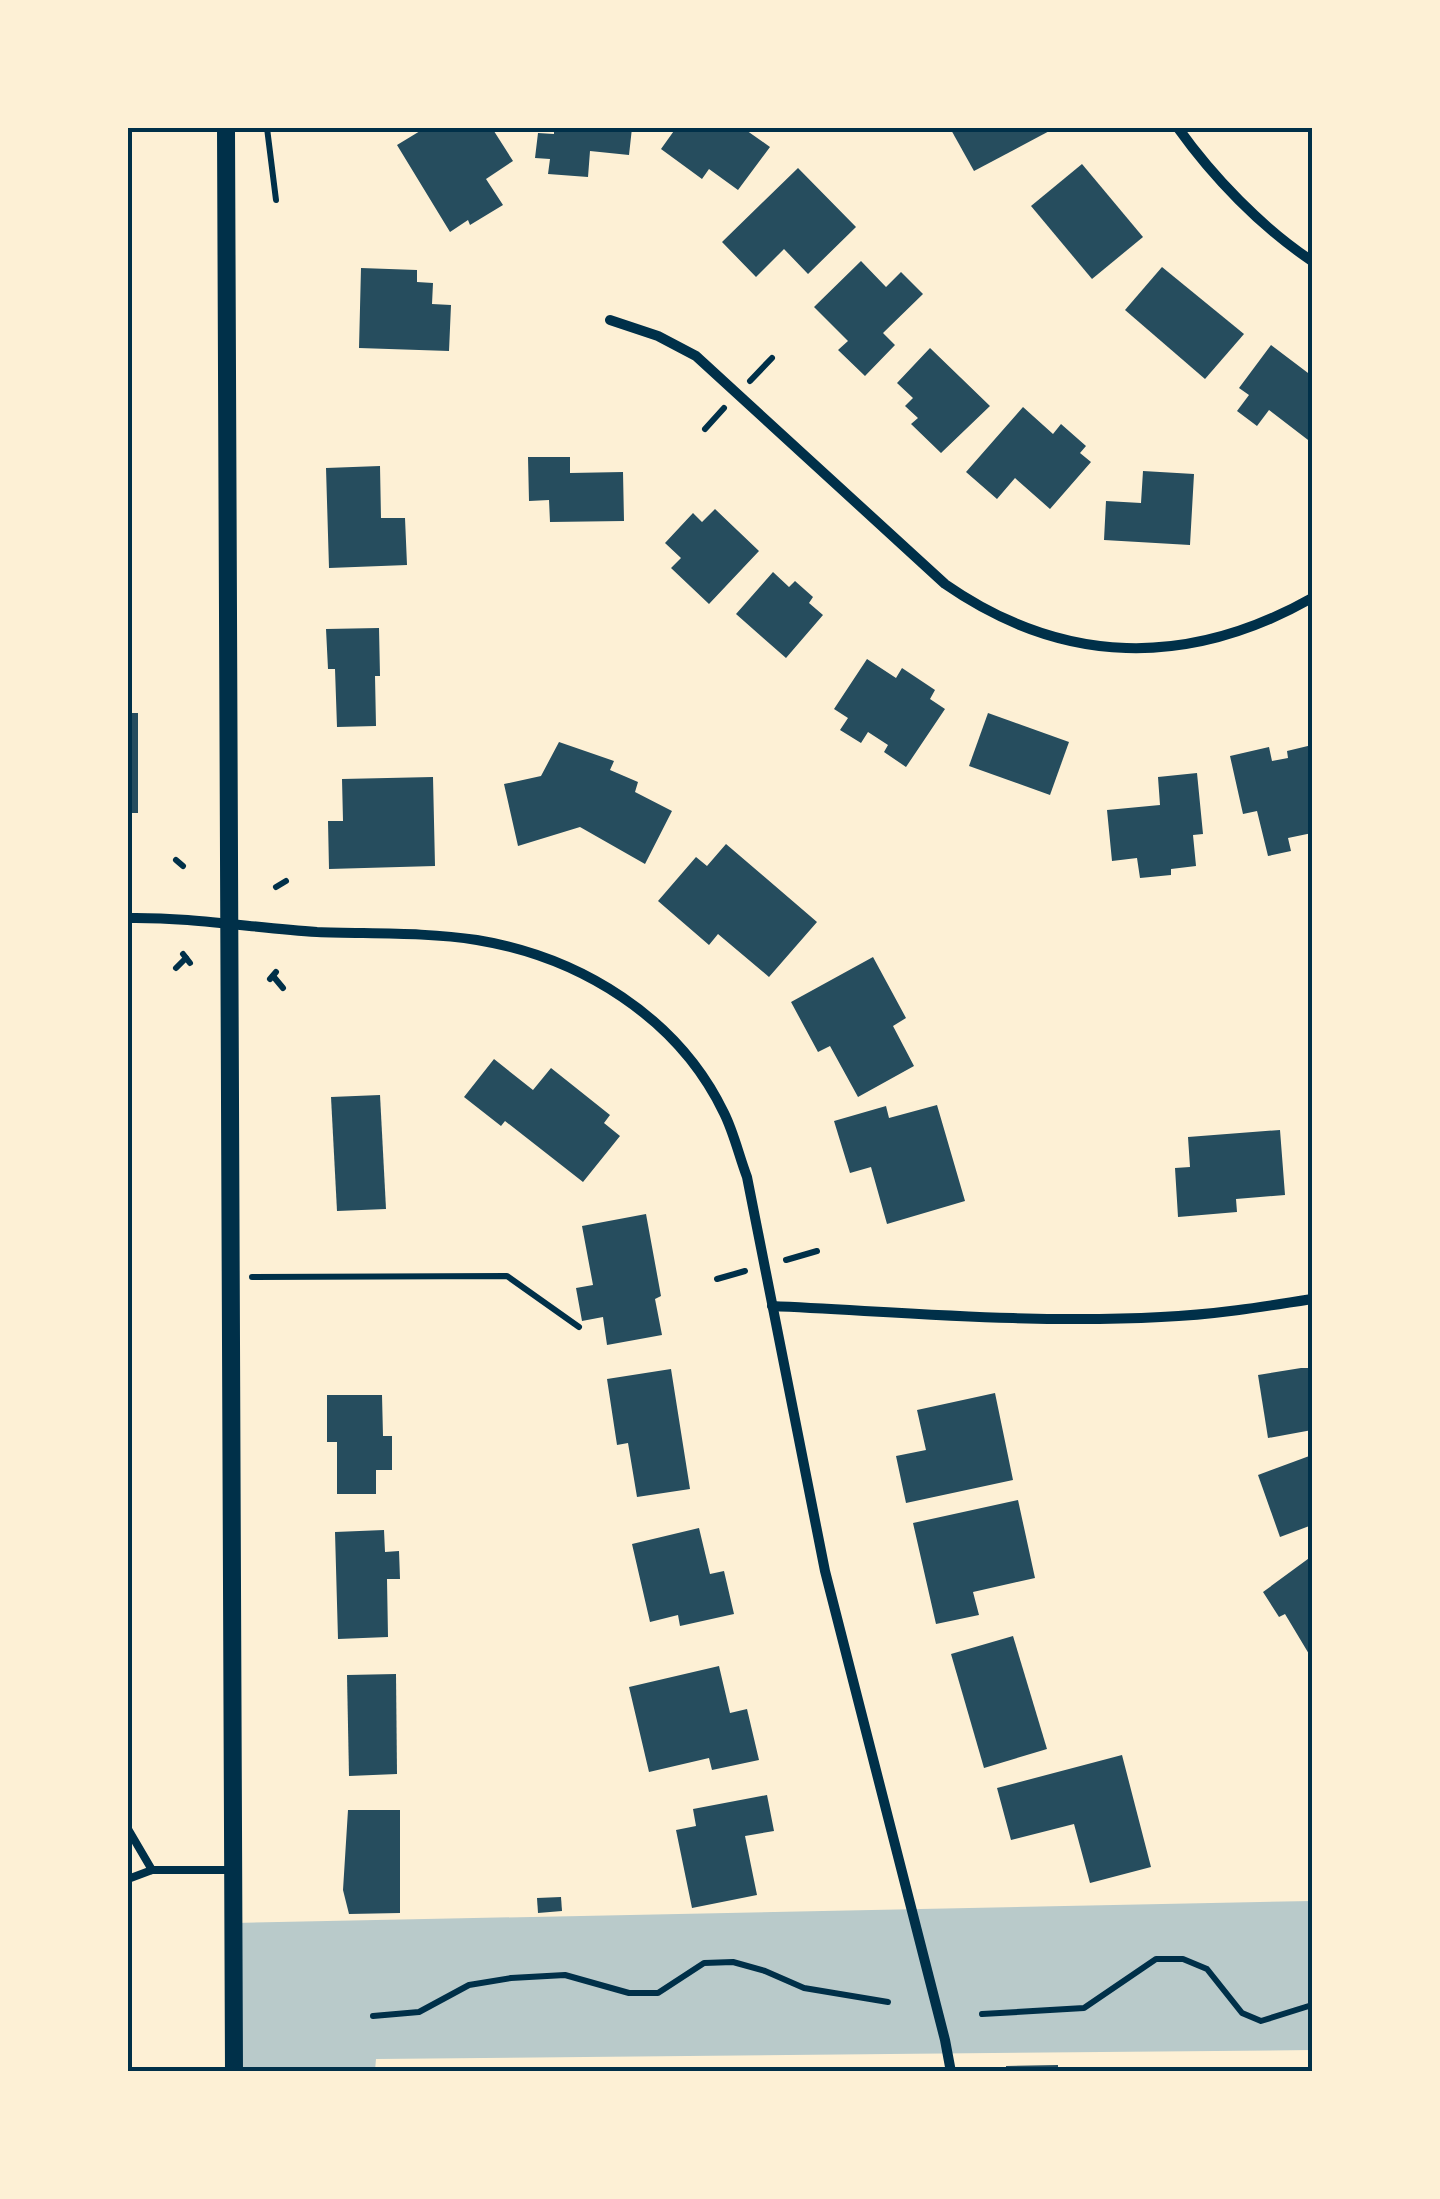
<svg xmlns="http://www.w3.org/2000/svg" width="1440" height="2199" font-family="'Open Sans',sans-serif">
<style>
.green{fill:#b9caca}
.building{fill:#264d5e}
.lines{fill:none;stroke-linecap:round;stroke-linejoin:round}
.path{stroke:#003049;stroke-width:6}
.service{stroke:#003049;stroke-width:8}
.minor{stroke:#003049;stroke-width:10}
.tertiary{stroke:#003049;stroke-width:18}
.neatline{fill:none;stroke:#003049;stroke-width:4}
</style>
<rect width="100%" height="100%" fill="#fdf0d5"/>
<!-- green -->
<path class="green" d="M 1312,1901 L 1312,2050 L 376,2059 L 375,2071 L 234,2071 L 234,1923 Z"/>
<!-- building -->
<g class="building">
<path d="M 425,128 L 492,128 L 513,161 L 486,179 L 503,205 L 470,225 L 468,220 L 450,232 L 397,145 Z"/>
<path d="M 554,128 L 632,128 L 629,155 L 590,151 L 588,177 L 548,174 L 550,159 L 535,158 L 538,133 L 554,134 Z"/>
<path d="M 676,128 L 743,128 L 770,147 L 738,190 L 709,169 L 702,179 L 661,149 Z"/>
<path d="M 950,128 L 1055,128 L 974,171 Z"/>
<path d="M 1082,164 L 1143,237 L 1092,279 L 1031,206 Z"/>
<path d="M 798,168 L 856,227 L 808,274 L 784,249 L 756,277 L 722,242 Z"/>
<path d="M 861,261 L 886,287 L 901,272 L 923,294 L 883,333 L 895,345 L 865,376 L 838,350 L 848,341 L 814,307 Z"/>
<path d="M 1162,267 L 1244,334 L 1205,379 L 1125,310 Z"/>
<path d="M 361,268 L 417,270 L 417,282 L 433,283 L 432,304 L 451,305 L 449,351 L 359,348 Z"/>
<path d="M 1271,345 L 1312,376 L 1312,443 L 1269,410 L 1257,426 L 1237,411 L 1249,395 L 1239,388 Z"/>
<path d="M 930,348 L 990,406 L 941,453 L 911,424 L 918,418 L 905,406 L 913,398 L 897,383 Z"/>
<path d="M 1023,407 L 1053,434 L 1061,424 L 1086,446 L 1080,453 L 1091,462 L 1050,509 L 1015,478 L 997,499 L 966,472 Z"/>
<path d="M 528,457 L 570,457 L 570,473 L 623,472 L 624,521 L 550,522 L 549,500 L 529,501 Z"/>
<path d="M 380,466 L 381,518 L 405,518 L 407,565 L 329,568 L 326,468 Z"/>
<path d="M 1143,471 L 1194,474 L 1190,545 L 1104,540 L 1106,501 L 1141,503 Z"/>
<path d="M 715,509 L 759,551 L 709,604 L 671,568 L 681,558 L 665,543 L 693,513 L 702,522 Z"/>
<path d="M 773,572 L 789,587 L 795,581 L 813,597 L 809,603 L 823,615 L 786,658 L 736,614 Z"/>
<path d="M 379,628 L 380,676 L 375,676 L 376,726 L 337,727 L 335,669 L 328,669 L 326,629 Z"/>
<path d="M 867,659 L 896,678 L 902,668 L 935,690 L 930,699 L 945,709 L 906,767 L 884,752 L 888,745 L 868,732 L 861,743 L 840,730 L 848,718 L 834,709 Z"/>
<rect x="128" y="713" width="10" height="100"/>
<path d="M 988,713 L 1069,742 L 1050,795 L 969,766 Z"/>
<path d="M 559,742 L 614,761 L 610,770 L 638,782 L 635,792 L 672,811 L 645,864 L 580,827 L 518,846 L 504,784 L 541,776 Z"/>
<path d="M 1312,745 L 1312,833 L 1288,838 L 1291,851 L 1268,856 L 1257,811 L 1243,814 L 1230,756 L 1269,747 L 1272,761 L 1288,758 L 1287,751 Z"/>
<path d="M 1197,773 L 1203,834 L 1193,835 L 1196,866 L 1171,869 L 1171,875 L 1140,878 L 1137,858 L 1112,861 L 1107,810 L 1160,805 L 1158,777 Z"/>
<path d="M 433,777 L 435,866 L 329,869 L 328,821 L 343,821 L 342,779 Z"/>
<path d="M 726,844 L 817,922 L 769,977 L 718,934 L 709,945 L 658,901 L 696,857 L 707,866 Z"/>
<path d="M 873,957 L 906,1018 L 893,1026 L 914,1066 L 858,1097 L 830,1046 L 818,1052 L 791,1002 Z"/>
<path d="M 494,1059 L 533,1090 L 551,1068 L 610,1115 L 604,1123 L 620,1136 L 583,1182 L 505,1121 L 501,1126 L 464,1097 Z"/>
<path d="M 380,1095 L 386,1209 L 337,1211 L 331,1097 Z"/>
<path d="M 937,1105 L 965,1201 L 887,1224 L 871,1167 L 850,1173 L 834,1121 L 886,1106 L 889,1118 Z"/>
<path d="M 1280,1130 L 1285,1195 L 1236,1199 L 1237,1212 L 1178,1217 L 1175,1168 L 1190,1167 L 1188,1137 Z"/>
<path d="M 646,1214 L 661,1296 L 655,1299 L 662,1335 L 607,1345 L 603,1317 L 582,1321 L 576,1288 L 593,1285 L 582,1226 Z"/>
<path d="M 1301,1368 L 1312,1368 L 1312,1430 L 1268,1438 L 1258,1375 Z"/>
<path d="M 671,1369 L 690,1489 L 637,1497 L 628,1443 L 617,1445 L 607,1379 Z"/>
<path d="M 995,1393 L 1013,1480 L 906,1503 L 896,1456 L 926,1450 L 917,1410 Z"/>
<path d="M 327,1395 L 382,1395 L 383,1436 L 392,1436 L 392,1470 L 376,1470 L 376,1494 L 337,1494 L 337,1442 L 327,1442 Z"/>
<path d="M 1312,1455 L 1312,1525 L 1280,1537 L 1258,1475 Z"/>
<path d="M 1018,1500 L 1035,1578 L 973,1592 L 979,1615 L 936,1624 L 913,1523 Z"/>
<path d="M 699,1528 L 710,1574 L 724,1571 L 734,1614 L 680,1626 L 678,1615 L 650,1622 L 632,1544 Z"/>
<path d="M 384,1530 L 385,1552 L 399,1551 L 400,1579 L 387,1579 L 388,1637 L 338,1639 L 335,1532 Z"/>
<path d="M 1312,1556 L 1312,1659 L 1285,1614 L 1279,1617 L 1263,1592 Z"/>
<path d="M 1013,1636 L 1047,1749 L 984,1768 L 951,1654 Z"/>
<path d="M 719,1666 L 730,1713 L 747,1709 L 759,1760 L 712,1770 L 709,1758 L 649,1772 L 629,1687 Z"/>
<path d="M 396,1674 L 397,1774 L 349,1776 L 347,1675 Z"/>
<path d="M 1122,1755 L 1151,1867 L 1090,1883 L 1074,1824 L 1011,1840 L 997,1788 Z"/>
<path d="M 767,1795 L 774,1831 L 745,1836 L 757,1895 L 692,1908 L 676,1830 L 696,1826 L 693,1809 Z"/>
<path d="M 348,1810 L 400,1810 L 400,1913 L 349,1914 L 343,1890 Z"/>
<path d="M 561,1897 L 562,1911 L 538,1913 L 537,1898 Z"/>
<path d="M 1058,2065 L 1058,2072 L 1006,2072 L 1006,2066 Z"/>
</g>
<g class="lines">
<!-- path -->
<g class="path">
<path d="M 267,128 L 276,200"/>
<path d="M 750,381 L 772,358"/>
<path d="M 705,429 L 724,408"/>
<path d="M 176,860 L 183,866"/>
<path d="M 276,887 L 286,881"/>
<path d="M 183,954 L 190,963"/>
<path d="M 176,968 L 186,958"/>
<path d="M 273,976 L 283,988"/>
<path d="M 270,979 L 276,972"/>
<path d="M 786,1260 L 817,1251"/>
<path d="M 252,1277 L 507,1276 L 579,1327"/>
<path d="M 717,1279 L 745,1271"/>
<path d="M 982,2014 L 1084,2008 L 1156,1959 L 1183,1959 L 1207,1969 L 1242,2013 L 1261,2021 L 1312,2005"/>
<path d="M 373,2016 L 419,2012 L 469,1985 L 511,1978 L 565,1975 L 629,1993 L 658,1993 L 704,1963 L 733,1962 L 765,1971 L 804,1988 L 888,2002"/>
</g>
<!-- service -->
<g class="service">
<path d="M 128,1829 L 152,1870"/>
<path d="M 128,1879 L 152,1870 L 234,1870"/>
</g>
<!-- minor -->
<g class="minor">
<path d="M 1178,128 C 1213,177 1261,227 1312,261"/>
<path d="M 610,320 L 658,336 L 696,356 L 945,584 C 1063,666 1188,668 1312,598"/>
<path d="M 128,918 C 191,917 254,928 317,932 C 370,934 426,932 477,940 C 580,957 678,1017 724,1113 C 734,1133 739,1156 747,1177 L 825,1571 L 945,2040 L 951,2072"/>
<path d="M 772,1306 C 901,1312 1032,1324 1161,1317 C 1212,1315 1262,1307 1312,1299"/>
</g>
<!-- tertiary -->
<path class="tertiary" d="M 226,128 L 234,2072"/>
</g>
<!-- border -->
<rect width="1440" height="2199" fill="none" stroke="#fdf0d5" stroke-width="260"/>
<rect x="130" y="130" width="1180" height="1939" class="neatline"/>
</svg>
